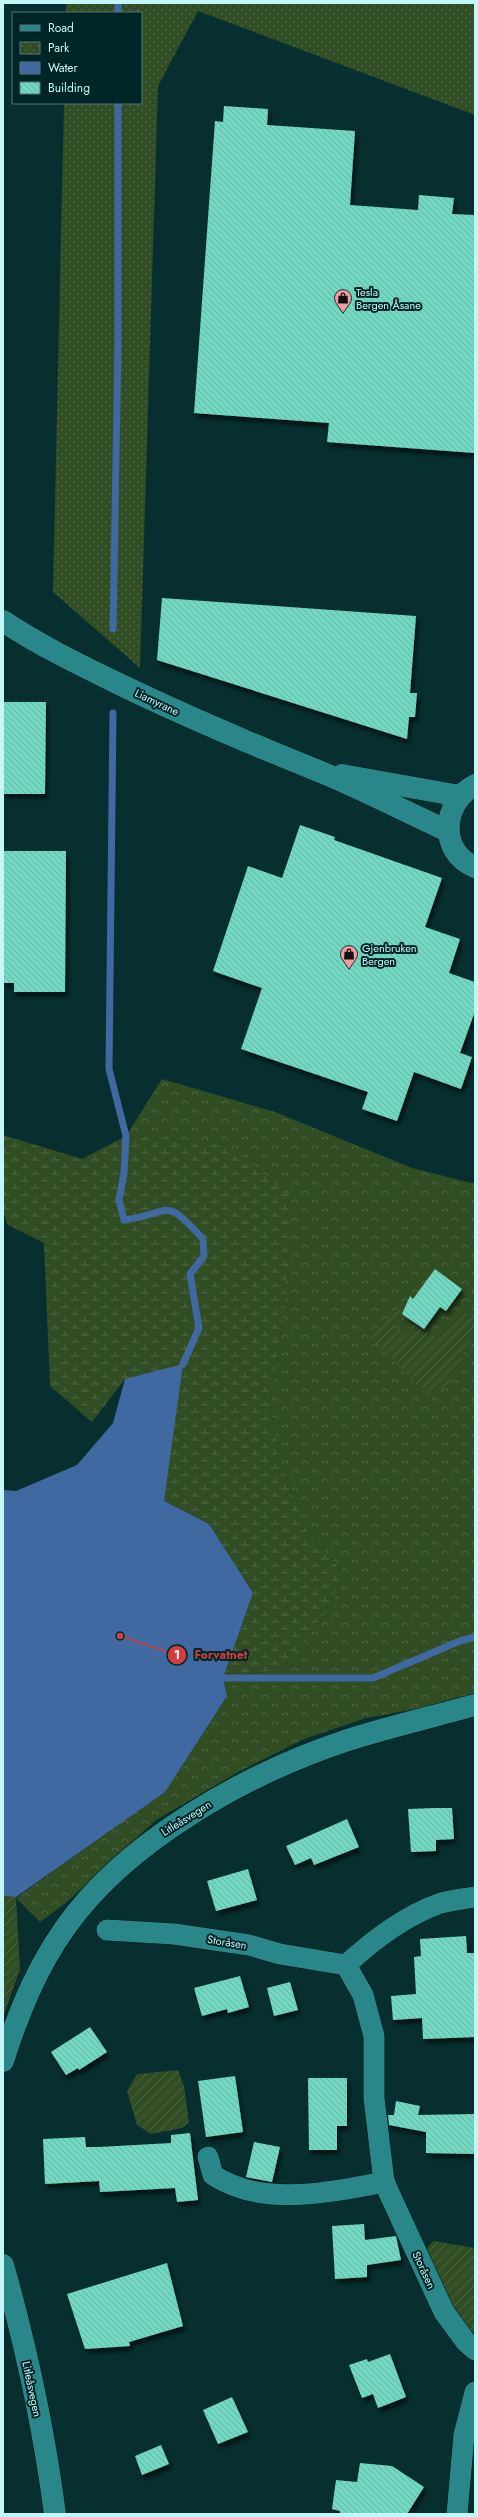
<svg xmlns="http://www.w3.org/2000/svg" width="478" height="2517" font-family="Jost,sans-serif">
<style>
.forest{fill:url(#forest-crowns)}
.wetland{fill:url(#wetland-marsh)}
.park{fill:url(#park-dots)}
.garden{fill:url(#garden-furrows)}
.water{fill:#4069a1}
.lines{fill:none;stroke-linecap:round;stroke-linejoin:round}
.stream{stroke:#4069a1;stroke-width:7}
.building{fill:url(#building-back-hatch);filter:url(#shadow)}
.street-casing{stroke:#051414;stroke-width:22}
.secondary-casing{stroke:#051414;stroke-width:23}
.street{stroke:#298789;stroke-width:21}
.secondary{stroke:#298789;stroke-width:22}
.labels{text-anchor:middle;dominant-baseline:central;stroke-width:4;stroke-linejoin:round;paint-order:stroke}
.poi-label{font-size:11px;fill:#c3f7f8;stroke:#002526;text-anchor:start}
.street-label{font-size:11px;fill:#c3f7f8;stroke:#002526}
.leader{fill:none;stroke:#d43d3d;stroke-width:1.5}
.callout-dot{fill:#d43d3d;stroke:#002526;stroke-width:1.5}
.mark-label{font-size:12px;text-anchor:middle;font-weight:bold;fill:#fff}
.callout-label{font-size:12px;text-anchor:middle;font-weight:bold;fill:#d43d3d;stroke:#002526;stroke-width:4;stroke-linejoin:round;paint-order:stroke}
</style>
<defs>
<pattern id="forest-crowns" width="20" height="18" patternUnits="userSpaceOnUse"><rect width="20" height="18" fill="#314d24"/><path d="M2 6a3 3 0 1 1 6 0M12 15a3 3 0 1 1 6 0" fill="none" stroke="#4d6745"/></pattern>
<pattern id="wetland-marsh" width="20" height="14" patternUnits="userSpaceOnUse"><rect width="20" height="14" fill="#314d24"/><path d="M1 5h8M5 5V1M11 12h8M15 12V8" fill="none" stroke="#4d6745"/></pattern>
<pattern id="park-dots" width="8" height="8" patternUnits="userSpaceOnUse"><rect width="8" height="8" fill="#314d24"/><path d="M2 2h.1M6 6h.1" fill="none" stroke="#4d6745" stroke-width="1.8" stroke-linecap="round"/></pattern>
<pattern id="garden-furrows" width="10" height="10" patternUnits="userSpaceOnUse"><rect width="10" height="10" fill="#314d24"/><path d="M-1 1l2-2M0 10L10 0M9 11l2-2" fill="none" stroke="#4d6745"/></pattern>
<pattern id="building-back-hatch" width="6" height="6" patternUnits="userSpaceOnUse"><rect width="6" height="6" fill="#73d8c1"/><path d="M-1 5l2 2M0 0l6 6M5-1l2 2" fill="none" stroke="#65b4a3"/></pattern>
<filter id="shadow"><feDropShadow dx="2.5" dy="4.5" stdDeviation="2" flood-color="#0009"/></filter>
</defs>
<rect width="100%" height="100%" fill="#072f30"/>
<!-- forest -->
<path class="forest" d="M 162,1079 L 275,1112 L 412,1168 L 475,1184 L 475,1696 L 462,1701 L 366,1718 L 304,1739 L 240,1771 L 156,1820 L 67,1902 L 40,1922 L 16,1898 L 165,1791 L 227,1696 L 223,1678 L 268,1671 L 280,1672 L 330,1607 L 342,1572 L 308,1531 L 279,1458 L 270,1404 L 283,1322 L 227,1145 L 126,1136 Z"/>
<!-- wetland -->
<path class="wetland" d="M 3,1135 L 82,1159 L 126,1136 L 227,1145 L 292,1197 L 283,1322 L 270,1404 L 279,1458 L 308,1531 L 342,1572 L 330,1607 L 280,1673 L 268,1671 L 223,1678 L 253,1593 L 209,1524 L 164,1501 L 125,1379 L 92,1422 L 50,1386 L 44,1243 L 8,1225 L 3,1212 Z"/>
<!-- park -->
<path class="park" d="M 66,3 L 475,3 L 475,115 L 198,11 L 158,86 L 140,668 L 53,592 L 64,103 L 141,103 L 141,13 L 66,13 Z"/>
<!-- garden -->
<g class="garden">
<path d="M 402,1307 L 391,1324 L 408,1335 L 416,1326 L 435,1337 L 445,1335 C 450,1320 457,1311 475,1314 L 475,1331 L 465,1347 L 462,1359 L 447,1386 L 427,1395 L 368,1335 Z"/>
<path d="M 3,1896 L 16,1897 L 20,1969 L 3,2017 Z"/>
<path d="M 178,2070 L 184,2086 L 189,2122 L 182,2128 L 151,2134 L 137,2125 L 127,2091 L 137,2074 Z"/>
<path d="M 433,2241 L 475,2248 L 475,2334 L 459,2322 L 425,2251 Z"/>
</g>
<!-- water -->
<path class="water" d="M 183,1364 L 164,1501 L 209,1524 L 253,1593 L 223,1678 L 227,1696 L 165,1792 L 16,1897 L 3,1896 L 3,1490 L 16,1491 L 77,1465 L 113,1423 L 125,1379 Z"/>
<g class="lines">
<!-- stream -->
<g class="stream">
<path d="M 118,13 L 118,3"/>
<path d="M 113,629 L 118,345 L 118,103"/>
<path d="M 113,713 L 109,1069 L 126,1136 L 124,1173 L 119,1200 L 124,1220 C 174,1213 163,1195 203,1239 L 204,1256 L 190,1274 L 199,1328 L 183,1364"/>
<path d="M 223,1678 L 373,1678 L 460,1641 L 475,1637"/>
</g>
</g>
<!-- building -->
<g class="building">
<path d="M 224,106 L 268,109 L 267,125 L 355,131 L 350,205 L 418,210 L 419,195 L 454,198 L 452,214 L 475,215 L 475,453 L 327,442 L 329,423 L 194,413 L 215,121 L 223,122 Z"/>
<path d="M 162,598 L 416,616 L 410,693 L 417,693 L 415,717 L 409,717 L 407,739 L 157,660 Z"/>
<path d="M 3,702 L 46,702 L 45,794 L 3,794 Z"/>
<path d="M 300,825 L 335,837 L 334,840 L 442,878 L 425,927 L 460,939 L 449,973 L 475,982 L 475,1011 L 460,1053 L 472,1057 L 461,1089 L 414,1072 L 397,1121 L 362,1109 L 368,1092 L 241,1049 L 262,988 L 213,971 L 248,866 L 282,878 Z"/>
<path d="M 3,851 L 66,851 L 65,992 L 14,992 L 14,983 L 3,983 Z"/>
<path d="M 435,1269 L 462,1289 L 446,1311 L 440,1307 L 424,1329 L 402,1314 L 410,1296 L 413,1299 Z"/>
<path d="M 434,1808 L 452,1808 L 454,1839 L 436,1840 L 436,1851 L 411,1852 L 408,1809 Z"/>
<path d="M 347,1819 L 359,1847 L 314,1865 L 311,1858 L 295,1865 L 286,1846 Z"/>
<path d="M 248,1869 L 257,1900 L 216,1911 L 207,1881 Z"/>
<path d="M 466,1936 L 467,1953 L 475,1953 L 475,2037 L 423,2039 L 422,2018 L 393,2020 L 391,1996 L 416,1994 L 414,1957 L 421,1956 L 420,1939 Z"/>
<path d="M 240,1976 L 249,2007 L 228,2013 L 227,2009 L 202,2016 L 194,1988 Z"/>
<path d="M 290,1982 L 298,2010 L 274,2016 L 267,1988 Z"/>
<path d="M 90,2027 L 107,2052 L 79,2070 L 78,2068 L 66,2075 L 51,2052 Z"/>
<path d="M 235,2076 L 243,2132 L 206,2137 L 198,2081 Z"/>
<path d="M 308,2078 L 347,2078 L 347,2126 L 337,2126 L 337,2150 L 309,2150 Z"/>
<path d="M 396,2101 L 420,2106 L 418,2115 L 475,2114 L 475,2154 L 426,2153 L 426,2132 L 389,2125 L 388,2115 L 394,2115 Z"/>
<path d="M 190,2133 L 198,2200 L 177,2202 L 175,2188 L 100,2192 L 99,2181 L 45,2184 L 43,2139 L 85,2137 L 86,2147 L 99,2147 L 171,2143 L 171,2135 Z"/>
<path d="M 254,2142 L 280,2147 L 272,2182 L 246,2177 Z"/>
<path d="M 364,2224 L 365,2240 L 396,2236 L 401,2260 L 367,2265 L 367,2277 L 335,2279 L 332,2226 Z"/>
<path d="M 167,2263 L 183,2326 L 129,2342 L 130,2346 L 85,2349 L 67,2294 Z"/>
<path d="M 390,2354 L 406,2397 L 378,2408 L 373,2394 L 362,2398 L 349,2365 L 367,2359 L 368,2362 Z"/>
<path d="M 232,2397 L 248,2432 L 218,2444 L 203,2410 Z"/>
<path d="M 161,2445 L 169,2464 L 142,2475 L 135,2456 Z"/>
<path d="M 360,2463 L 392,2466 L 424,2487 L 407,2514 L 340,2514 L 340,2511 L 332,2509 L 336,2480 L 357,2482 Z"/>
</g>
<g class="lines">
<!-- street casing -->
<g class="street-casing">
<g id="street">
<path d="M 475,1897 C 463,1899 449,1900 438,1904 C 403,1917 373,1940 346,1965 L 363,1995 L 374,2036 L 374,2098 L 384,2182 L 444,2312 L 466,2342 L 475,2350"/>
<path d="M 107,1930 L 174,1934 L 249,1945 L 280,1954 L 346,1965"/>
<path d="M 208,2157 L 213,2175 C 263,2208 329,2192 385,2182"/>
<path d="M 457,2514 L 464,2435 L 475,2392"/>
</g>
</g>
<!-- secondary casing -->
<g class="secondary-casing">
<g id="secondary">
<path d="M 3,621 C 39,645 78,664 117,683 C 183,715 249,743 316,770 C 361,788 404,811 448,831"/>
<path d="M 342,775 L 460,796"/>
<path d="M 475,785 C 442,802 438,852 475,867"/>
<path d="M 3,2061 C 18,2014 36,1969 65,1928 C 126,1841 246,1774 345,1741 C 388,1727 432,1717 475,1705"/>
<path d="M 3,2265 C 26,2346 44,2430 55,2514"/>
</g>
</g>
<!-- street -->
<use href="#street" class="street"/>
<!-- secondary -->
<use href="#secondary" class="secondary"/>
</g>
<!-- icons -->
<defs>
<g id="shop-pin" transform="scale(0.9)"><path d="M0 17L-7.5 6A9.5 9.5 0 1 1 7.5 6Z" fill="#f49b9f" stroke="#002526"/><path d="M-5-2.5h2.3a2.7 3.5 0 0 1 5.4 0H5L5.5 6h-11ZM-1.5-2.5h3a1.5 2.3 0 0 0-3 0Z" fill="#111"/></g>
</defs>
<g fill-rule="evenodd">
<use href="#shop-pin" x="343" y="298"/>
<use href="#shop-pin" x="349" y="954"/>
</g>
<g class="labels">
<!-- poi labels -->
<g class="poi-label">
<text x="356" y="292">Tesla<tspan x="356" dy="13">Bergen Åsane</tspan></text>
<text x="362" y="948">Gjenbruken<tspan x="362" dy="13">Bergen</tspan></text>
</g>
<!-- street labels -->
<g class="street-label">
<text transform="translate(157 702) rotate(25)">Liamyrane</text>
<text transform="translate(186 1818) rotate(-32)">Litleåsvegen</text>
<text transform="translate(227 1942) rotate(9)">Storåsen</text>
<text transform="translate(424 2270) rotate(65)">Storåsen</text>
<text transform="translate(32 2389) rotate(78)">Litleåsvegen</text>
</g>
</g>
<!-- callouts -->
<path class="leader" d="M120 1636L177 1655"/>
<g class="callout-dot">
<circle cx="120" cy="1636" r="4"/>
<circle cx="177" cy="1655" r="10"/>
</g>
<g class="mark-label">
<text x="177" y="1659">1</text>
</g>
<g class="callout-label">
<text x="221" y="1659">Forvatnet</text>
</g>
<!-- border -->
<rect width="478" height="2517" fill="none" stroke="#c3f7f8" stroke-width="8"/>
<!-- legend -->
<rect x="12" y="12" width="130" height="92" fill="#002526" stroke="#4e797a"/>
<rect x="20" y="25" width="20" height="6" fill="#298789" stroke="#4e797a"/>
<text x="48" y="32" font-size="12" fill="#c3f7f8">Road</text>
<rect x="20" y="42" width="20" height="12" fill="url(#park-dots)" stroke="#4e797a"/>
<text x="48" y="52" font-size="12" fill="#c3f7f8">Park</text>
<rect x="20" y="62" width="20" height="12" fill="#4069a1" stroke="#4e797a"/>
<text x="48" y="72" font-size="12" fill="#c3f7f8">Water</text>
<rect x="20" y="82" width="20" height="12" fill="url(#building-back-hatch)" stroke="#4e797a"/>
<text x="48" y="92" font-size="12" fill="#c3f7f8">Building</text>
</svg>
